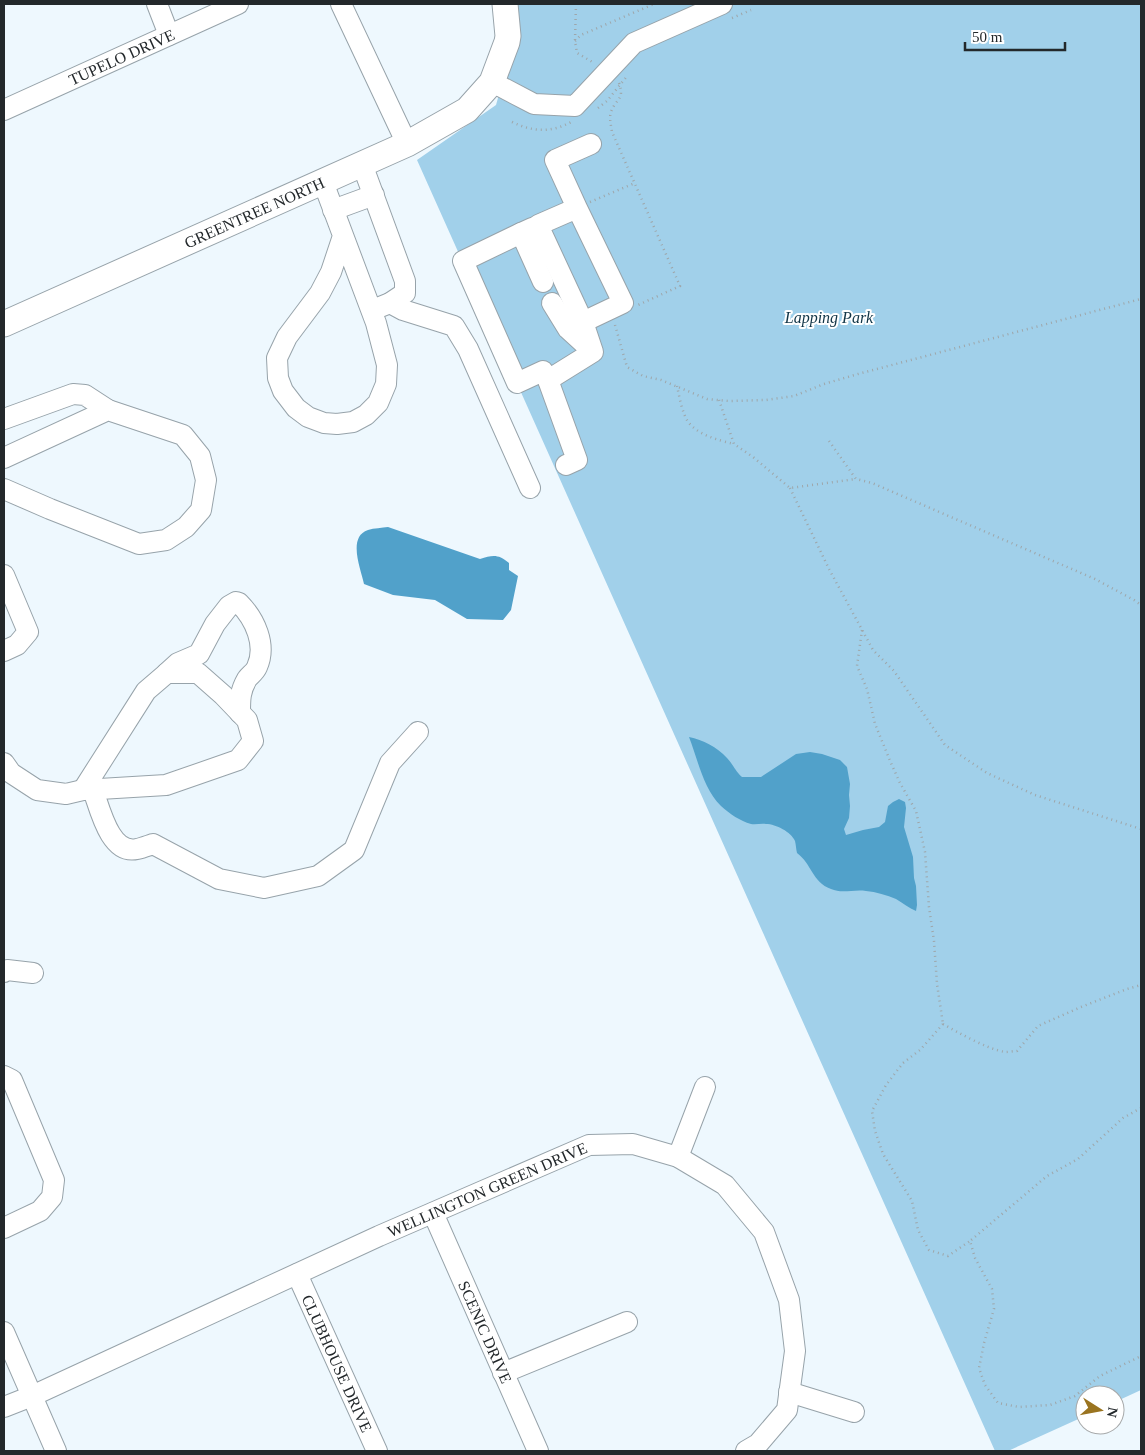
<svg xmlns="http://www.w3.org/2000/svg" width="1145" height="1455" font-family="'Times New Roman',serif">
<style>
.green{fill:#a1d0ea}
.water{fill:#51a1ca}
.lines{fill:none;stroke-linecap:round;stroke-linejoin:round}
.minor-casing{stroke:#97a3aa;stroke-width:22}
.major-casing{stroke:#97a3aa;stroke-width:27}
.path{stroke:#9ea6aa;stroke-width:2.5;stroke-dasharray:1 4;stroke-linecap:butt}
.minor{stroke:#fff;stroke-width:20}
.major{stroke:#fff;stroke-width:25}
.labels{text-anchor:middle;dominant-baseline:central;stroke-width:4;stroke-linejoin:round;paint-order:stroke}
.street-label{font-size:16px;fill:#23282b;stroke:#fff}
.park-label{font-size:16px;font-style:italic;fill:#113547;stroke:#fff}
</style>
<rect width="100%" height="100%" fill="#eef8fe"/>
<!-- green -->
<path class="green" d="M 507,4 L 1141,4 L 1141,1390 L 1115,1402 L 1115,1395 L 1085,1395 L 1085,1416 L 1008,1451 L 995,1451 L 417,160 L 496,105 L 512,48 Z"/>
<!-- water -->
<g class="water">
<path d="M 388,527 L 480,559 C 493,555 498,554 509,563 L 509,570 L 518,576 L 511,610 L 503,620 L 467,619 L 435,600 L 393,595 L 364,584 C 361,569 347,537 368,530 C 374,528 382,528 388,527 Z"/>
<path d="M 689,737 C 703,740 717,747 727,758 C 733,764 735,771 742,777 L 761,777 L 796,754 L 810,752 L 822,754 L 840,760 L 847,767 L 850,784 L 849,795 L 850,806 L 849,818 L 844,829 L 846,835 L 863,830 L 879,827 L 885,822 L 888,806 L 893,802 L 899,799 L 905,802 L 906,808 L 904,827 L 913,857 L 914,878 L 916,886 L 917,905 L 916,911 C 909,908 903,903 896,899 C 887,895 876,892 866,891 C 854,889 842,894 831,889 C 812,882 812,864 797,853 C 796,849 796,845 795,841 C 791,832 776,824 766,824 C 761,823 756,825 751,824 C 740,821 730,814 721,806 C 703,788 698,760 689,737 Z"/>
</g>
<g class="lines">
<!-- minor casing -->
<g class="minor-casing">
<g id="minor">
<path d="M 157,4 L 169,35"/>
<path d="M 341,4 L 407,144"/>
<path d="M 492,82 L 534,104 L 575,106 L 634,43 L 722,4"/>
<path id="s1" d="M 4,110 L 238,4"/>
<path d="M 362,164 L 405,281 L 405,293 L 390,303 L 380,307"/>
<path d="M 323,182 L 376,323 L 387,365 L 386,384 L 378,403 L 366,415 L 353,422 L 337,424 L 324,423 L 308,417 L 296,408 L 283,391 L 278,378 L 277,358 L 287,337 L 320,293 L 331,272 L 343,236"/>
<path d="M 577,208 L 538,225 L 583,322 L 623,303 L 577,208 L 555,160 L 591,144"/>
<path d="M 333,210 L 374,195"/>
<path d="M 532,228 L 521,233 L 543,282"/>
<path d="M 521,233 L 463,261 L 517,383 L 543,371 L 548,380 L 577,460 L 566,465"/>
<path d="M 390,303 L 403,310 L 454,326 L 468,349 L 530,488"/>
<path d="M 552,303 L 568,329 L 592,351"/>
<path d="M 548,380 L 593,352 L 583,322"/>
<path d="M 4,419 L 73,394 L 85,395 L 108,410"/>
<path d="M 4,458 L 108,410 L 183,435 L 200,456 L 206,480 L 201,510 L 186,527 L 166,540 L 139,544 L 50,509 L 4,489"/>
<path d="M 4,575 L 28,632 L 17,645 L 4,651"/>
<path d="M 167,673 L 198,673 L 223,695 L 247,720 L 253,741 L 238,760 L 166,785 L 83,790 L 146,691 Z"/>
<path d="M 167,673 L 178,663 L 199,654 L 215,624 L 229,606 L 236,602 L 239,603 C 255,619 267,645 257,667 C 255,672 250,675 247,679 C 240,691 240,699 240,713"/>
<path d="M 4,763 L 11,773 L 37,790 L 66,794 L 83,790"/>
<path d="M 93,790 C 100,809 110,855 137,849 C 142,848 147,846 153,844 L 219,879 L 264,888 L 318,876 L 354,850 L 390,763 L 418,732"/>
<path d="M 4,972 L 7,970 L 33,973"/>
<path d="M 4,1076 L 12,1080 L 54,1180 L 52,1197 L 40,1211 L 4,1228"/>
<path d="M 678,1157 L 705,1087"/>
<path id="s2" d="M 433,1213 L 538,1451"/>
<path id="s3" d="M 297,1274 L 377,1451"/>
<path d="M 4,1332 L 56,1451"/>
<path d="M 503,1373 L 627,1322"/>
<path d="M 789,1392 L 854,1412"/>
<path id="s4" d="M 4,1407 L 32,1396 L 379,1236 L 589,1145 L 633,1144 L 678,1157 L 725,1185 L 764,1232 L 789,1300 L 795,1351 L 787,1410 L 758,1444 L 746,1451"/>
</g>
</g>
<!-- major casing -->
<g class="major-casing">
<g id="major">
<path id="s5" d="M 4,324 L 407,144 L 467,110 L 492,82 L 507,42 L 508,36 L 505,4"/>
</g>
</g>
<!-- path -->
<g class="path">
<path d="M 576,4 L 575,41 L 577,53 L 594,63"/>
<path d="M 732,18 L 751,10"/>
<path d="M 575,41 L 581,35 L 654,4"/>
<path d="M 619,83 C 625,100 616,98 611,112 C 609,118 611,125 612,132 L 680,286 L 638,305"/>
<path d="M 598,108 L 607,101 L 628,75"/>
<path d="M 512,122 C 533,132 551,133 571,122"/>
<path d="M 590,202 L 635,183"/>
<path d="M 615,325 L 627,367 L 643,376 L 661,380 L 707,399 L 729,401 L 766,400 L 794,396 L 824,384 L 858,374 L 1141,299"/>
<path d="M 677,386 C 679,395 681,407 685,416 C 692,434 718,440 734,444"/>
<path d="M 719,400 L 734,444 L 753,457 L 790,488 L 856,479"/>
<path d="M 829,441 L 856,479 L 872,483 L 1095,579 L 1134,600 L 1141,605"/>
<path d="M 790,488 L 829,569 L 873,650 L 894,671 L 945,745 L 987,773 L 1035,795 L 1141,829"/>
<path d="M 862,630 L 857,666 L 867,689 L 875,724 L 891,763 L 900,783 L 916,811 L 925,852 L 929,907 L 934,941 L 937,984 L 943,1024"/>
<path d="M 943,1024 L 920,1050 L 903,1063 L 886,1085 L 872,1111 L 875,1131 L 883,1154 L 912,1201 L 918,1230 L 929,1250 L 948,1256 L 970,1241"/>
<path d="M 943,1024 C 959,1033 987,1049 1005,1052 C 1009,1052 1013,1051 1017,1051 L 1038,1026 L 1081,1007 L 1127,989 L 1141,985"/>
<path d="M 1141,1108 L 1123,1118 L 1078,1159 L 1047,1176 L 970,1241 L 975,1258 L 992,1289 L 994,1309 L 984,1343 L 979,1368 L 985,1385 L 998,1403 L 1019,1407 L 1050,1405 L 1075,1396 L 1100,1376 L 1141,1356"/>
</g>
<!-- minor -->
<use href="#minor" class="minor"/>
<!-- major -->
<use href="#major" class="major"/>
</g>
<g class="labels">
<!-- street labels -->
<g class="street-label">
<text stroke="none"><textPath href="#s1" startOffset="129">TUPELO DRIVE</textPath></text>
<text stroke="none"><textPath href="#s5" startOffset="274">GREENTREE NORTH</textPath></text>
<text stroke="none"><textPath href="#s4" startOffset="530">WELLINGTON GREEN DRIVE</textPath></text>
<text stroke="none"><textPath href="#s2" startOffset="130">SCENIC DRIVE</textPath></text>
<text stroke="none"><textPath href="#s3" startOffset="98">CLUBHOUSE DRIVE</textPath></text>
</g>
<!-- park labels -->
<g class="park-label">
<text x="829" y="317">Lapping Park</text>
</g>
</g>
<!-- border -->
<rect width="1145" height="1455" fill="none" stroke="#23282b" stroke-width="10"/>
<!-- north arrow -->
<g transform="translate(1100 1410) rotate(101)"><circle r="24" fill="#ffffff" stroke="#a7a9aa"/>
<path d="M0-4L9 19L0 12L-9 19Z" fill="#9a7420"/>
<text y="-8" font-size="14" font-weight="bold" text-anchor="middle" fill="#23282b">N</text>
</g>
<!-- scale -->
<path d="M965 42v8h100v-8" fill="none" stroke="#23282b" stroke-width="2.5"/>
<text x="972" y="42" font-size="15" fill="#23282b" stroke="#ffffff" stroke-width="4" paint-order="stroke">50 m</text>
</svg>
